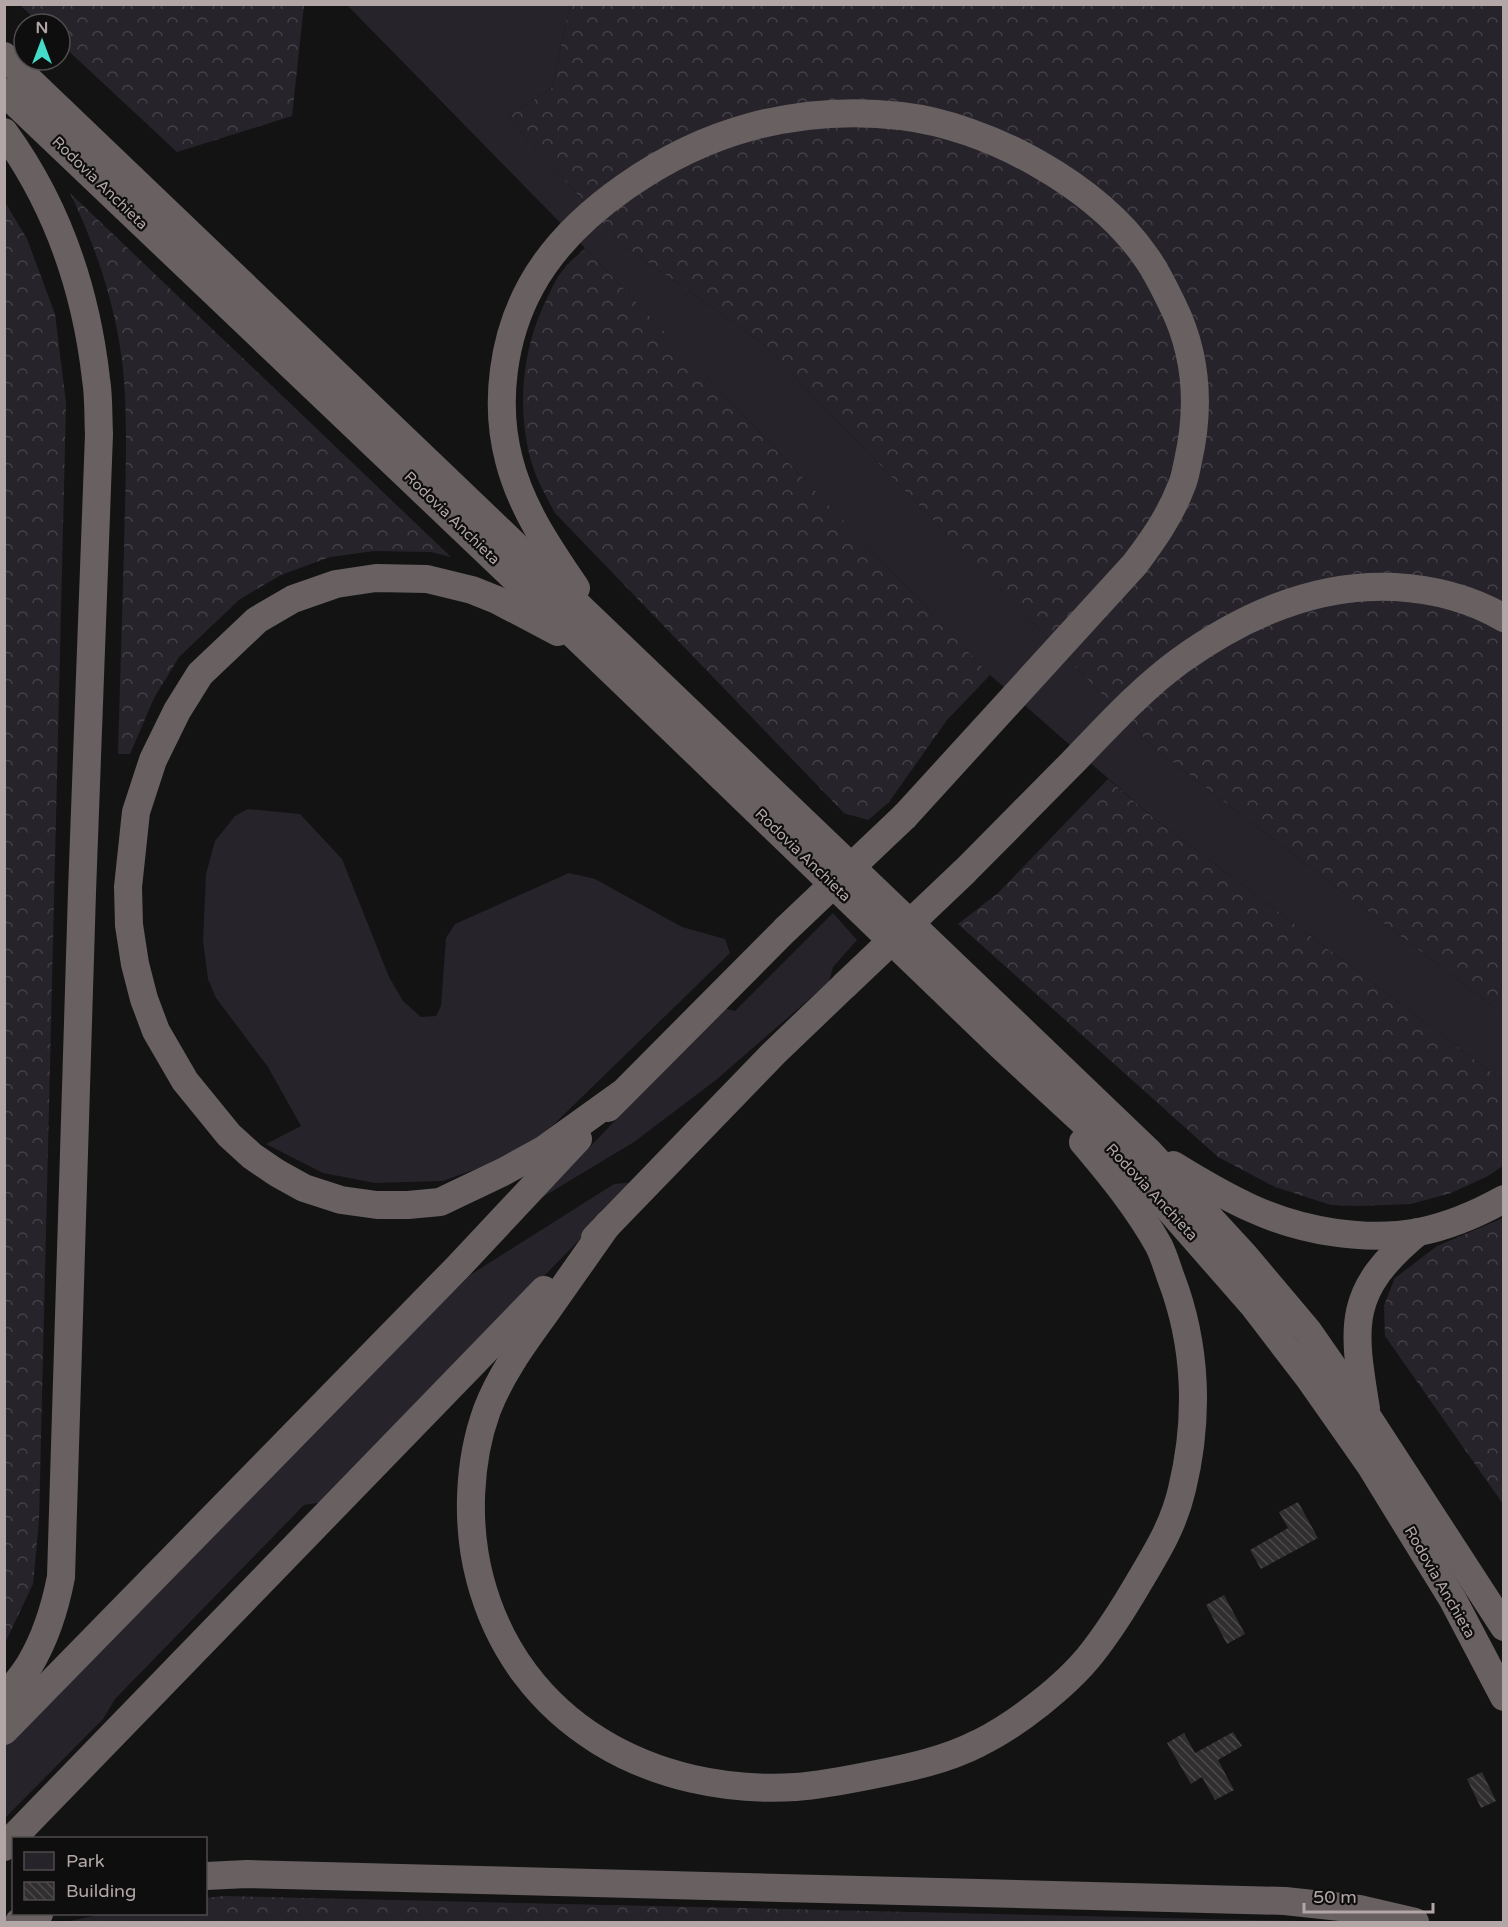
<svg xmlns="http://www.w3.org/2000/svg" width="1508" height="1927" font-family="'Varela Round',sans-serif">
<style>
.green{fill:#26232b}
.forest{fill:url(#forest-crowns)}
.building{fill:url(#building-back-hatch)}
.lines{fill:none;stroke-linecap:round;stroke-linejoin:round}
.motorway{stroke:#696161;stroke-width:28}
.motorway-bridge{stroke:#696161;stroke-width:28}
.labels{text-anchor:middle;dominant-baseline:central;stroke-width:4.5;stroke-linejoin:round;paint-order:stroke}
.street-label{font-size:15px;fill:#b3a6a7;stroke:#0f0e0e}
</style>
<defs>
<pattern id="forest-crowns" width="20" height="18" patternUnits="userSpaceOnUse" patternTransform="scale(1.5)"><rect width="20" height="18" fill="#26232b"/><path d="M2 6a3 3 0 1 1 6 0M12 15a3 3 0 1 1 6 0" fill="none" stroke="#434047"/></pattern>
<pattern id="building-back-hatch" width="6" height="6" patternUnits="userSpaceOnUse" patternTransform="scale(1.5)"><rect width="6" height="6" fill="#302e2e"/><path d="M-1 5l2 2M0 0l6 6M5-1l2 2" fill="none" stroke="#4c4949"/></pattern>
</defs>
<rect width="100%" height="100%" fill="#141313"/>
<!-- green -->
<g class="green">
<path d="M 347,5 L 570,5 L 552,88 L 508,117 L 622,244 L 761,342 L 1154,748 L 1503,1014 L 1503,1081 L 1151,816 L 990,675 L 585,248 Z"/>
<path d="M 248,809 L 300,814 L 342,859 L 389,977 L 403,1001 L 421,1017 L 436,1016 L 441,1006 L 446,938 L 455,924 L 569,873 L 595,879 L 682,927 L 725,939 L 730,953 L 544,1134 L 501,1160 L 443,1181 L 375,1183 L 323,1173 L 266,1144 L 301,1126 L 268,1067 L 216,998 L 208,979 L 203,941 L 206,874 L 215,841 L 235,816 Z"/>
<path d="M 833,913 L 857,940 L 833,967 L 829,982 L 716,1080 L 634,1142 L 541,1198 L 723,1008 L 735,1011 Z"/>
<path d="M 636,1182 L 323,1502 L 304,1505 L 115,1699 L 103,1719 L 5,1818 L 5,1742 L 58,1687 L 470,1275 L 614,1184 Z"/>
</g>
<!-- forest -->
<g class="forest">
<path d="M 20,5 L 304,5 L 292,116 L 177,152 L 60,43 L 60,24 L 40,24 Z"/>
<path d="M 570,5 L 1503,5 L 1503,1014 L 1154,748 L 761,342 L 622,244 L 508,117 L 552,88 Z"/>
<path d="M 70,193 L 451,557 L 431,552 L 374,551 L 330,557 L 281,575 L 240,599 L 179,657 L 154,698 L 130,754 L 118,754 C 120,685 122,617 124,549 C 125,493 128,436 124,380 C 119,315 98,251 70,193 Z"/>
<path d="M 5,202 L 27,239 L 55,314 L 66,403 L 39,1521 L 33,1584 L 5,1643 Z"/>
<path d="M 585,248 L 990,675 L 947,720 L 889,802 L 868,820 L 844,813 L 555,513 C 547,498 537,481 532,464 C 517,413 521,355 543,307 C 549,295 554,281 563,270 C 569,262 578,255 585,248 Z"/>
<path d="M 1108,779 L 1151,816 L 1503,1081 L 1503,1166 L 1488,1176 L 1451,1193 L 1411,1204 L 1360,1206 L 1331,1205 L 1275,1187 L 1218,1157 L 958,924 L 998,893 Z"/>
<path d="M 1503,1218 L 1503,1504 L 1385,1336 L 1384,1305 L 1395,1278 L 1437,1246 Z"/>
<path d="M 223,1896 L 1298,1921 L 1309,1922 L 66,1922 L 102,1914 L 206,1914 L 206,1898 Z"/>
</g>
<!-- building -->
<g class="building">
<path d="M 1298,1502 L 1318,1538 L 1261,1569 L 1250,1550 L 1288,1528 L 1279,1512 Z"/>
<path d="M 1224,1595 L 1245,1634 L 1227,1644 L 1206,1605 Z"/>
<path d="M 1233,1732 L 1242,1746 L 1218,1760 L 1234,1790 L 1215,1800 L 1202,1777 L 1191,1784 L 1167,1743 L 1184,1733 L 1195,1753 Z"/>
<path d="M 1482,1772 L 1496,1801 L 1481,1808 L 1467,1779 Z"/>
</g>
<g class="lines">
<!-- motorway -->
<g class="motorway">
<path d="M 4,56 L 1148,1151 L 1244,1255 L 1308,1331 L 1367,1416 L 1504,1627"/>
<path d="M 4,92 L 591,651 L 1002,1047 L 1133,1168 L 1253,1305 L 1309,1378 L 1370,1465 L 1453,1600 L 1504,1697"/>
<path d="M 4,132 C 57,205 86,290 96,379 C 99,397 98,415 99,434 L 82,892 L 61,1577 C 55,1608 46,1637 30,1664 C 23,1676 13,1687 4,1698"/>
<path d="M 576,588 C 549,548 521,508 509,460 C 494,403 503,337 531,286 C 572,211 669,149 750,127 C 798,114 851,110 901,116 C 988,126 1096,185 1146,257 C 1157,272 1165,290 1173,306 C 1197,355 1200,408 1188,461 C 1186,470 1185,479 1181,487 C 1170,516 1153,540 1135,564 L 905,816"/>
<path d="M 558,632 L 497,600 L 472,590 L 427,579 L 376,578 L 336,584 L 293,599 L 257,620 L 200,674 L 177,711 L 153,760 L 136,812 L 128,887 L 129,925 L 135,964 L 144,999 L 156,1031 L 185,1081 L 229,1135 L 252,1156 L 277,1173 L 304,1188 L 341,1200 L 377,1205 L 408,1205 L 440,1202 L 503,1172 L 543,1150 L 621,1094"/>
<path d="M 964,872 C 1000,836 1036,799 1072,763 C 1107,727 1141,689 1181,660 C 1244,615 1317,583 1395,587 C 1432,589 1471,599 1504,618"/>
<path d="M 608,1108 L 786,929"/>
<path d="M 1173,1165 C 1199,1181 1226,1197 1253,1209 C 1302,1231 1365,1242 1419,1232 C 1449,1226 1477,1214 1504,1199"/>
<path d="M 608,1224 C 587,1254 565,1285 544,1315 C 522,1345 500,1376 487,1410 C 468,1462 466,1526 480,1579 C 518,1724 653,1796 796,1787 C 821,1785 847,1780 872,1775 C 908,1768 946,1760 979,1743 C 1016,1725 1067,1685 1092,1653 C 1110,1630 1125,1606 1139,1582 C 1158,1550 1174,1524 1182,1489 C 1199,1419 1197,1346 1171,1278 C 1167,1267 1164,1256 1159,1246 C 1138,1208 1111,1175 1083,1142"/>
<path d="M 595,1238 L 774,1053 L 845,985"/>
<path d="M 1366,1409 C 1352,1324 1347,1291 1418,1232"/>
<path d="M 4,1731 L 457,1268 L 578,1139"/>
<path d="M 4,1847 L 544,1290"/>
<path d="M 206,1876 L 247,1874 L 1285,1901 L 1359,1909 L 1415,1922"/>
<path d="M 19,1922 L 39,1914"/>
</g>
<!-- motorway-bridge -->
<g class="motorway-bridge">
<path d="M 786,929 L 905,816"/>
<path d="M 845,985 L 964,872"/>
</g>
</g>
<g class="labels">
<!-- street labels -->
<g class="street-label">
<text transform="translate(100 183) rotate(44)">Rodovia Anchieta</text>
<text transform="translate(452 518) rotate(44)">Rodovia Anchieta</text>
<text transform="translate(803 855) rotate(44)">Rodovia Anchieta</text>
<text transform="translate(1152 1192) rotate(47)">Rodovia Anchieta</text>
<text transform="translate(1440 1582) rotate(60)">Rodovia Anchieta</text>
</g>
</g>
<!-- border -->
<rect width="1508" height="1927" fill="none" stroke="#b3a6a7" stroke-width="12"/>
<!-- legend -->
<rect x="12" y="1837" width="195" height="78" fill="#0f0e0e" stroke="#514b4b" stroke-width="1.5"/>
<rect x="24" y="1852" width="30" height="18" fill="#26232b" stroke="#514b4b" stroke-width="1.5"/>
<text x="66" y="1867" font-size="18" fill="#b3a6a7">Park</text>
<rect x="24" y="1882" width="30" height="18" fill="url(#building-back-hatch)" stroke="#514b4b" stroke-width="1.5"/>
<text x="66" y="1897" font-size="18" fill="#b3a6a7">Building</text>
<!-- north arrow -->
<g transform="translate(42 42)"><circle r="28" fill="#0f0e0e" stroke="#514b4b" stroke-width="1.5"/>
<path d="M0-4.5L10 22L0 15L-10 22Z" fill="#44dbc9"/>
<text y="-9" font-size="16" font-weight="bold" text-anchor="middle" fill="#b3a6a7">N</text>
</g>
<!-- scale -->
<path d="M1304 1903v9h129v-9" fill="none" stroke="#b3a6a7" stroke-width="3"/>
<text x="1313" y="1903" font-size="18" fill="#b3a6a7" stroke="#0f0e0e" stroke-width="4.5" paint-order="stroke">50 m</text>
</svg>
